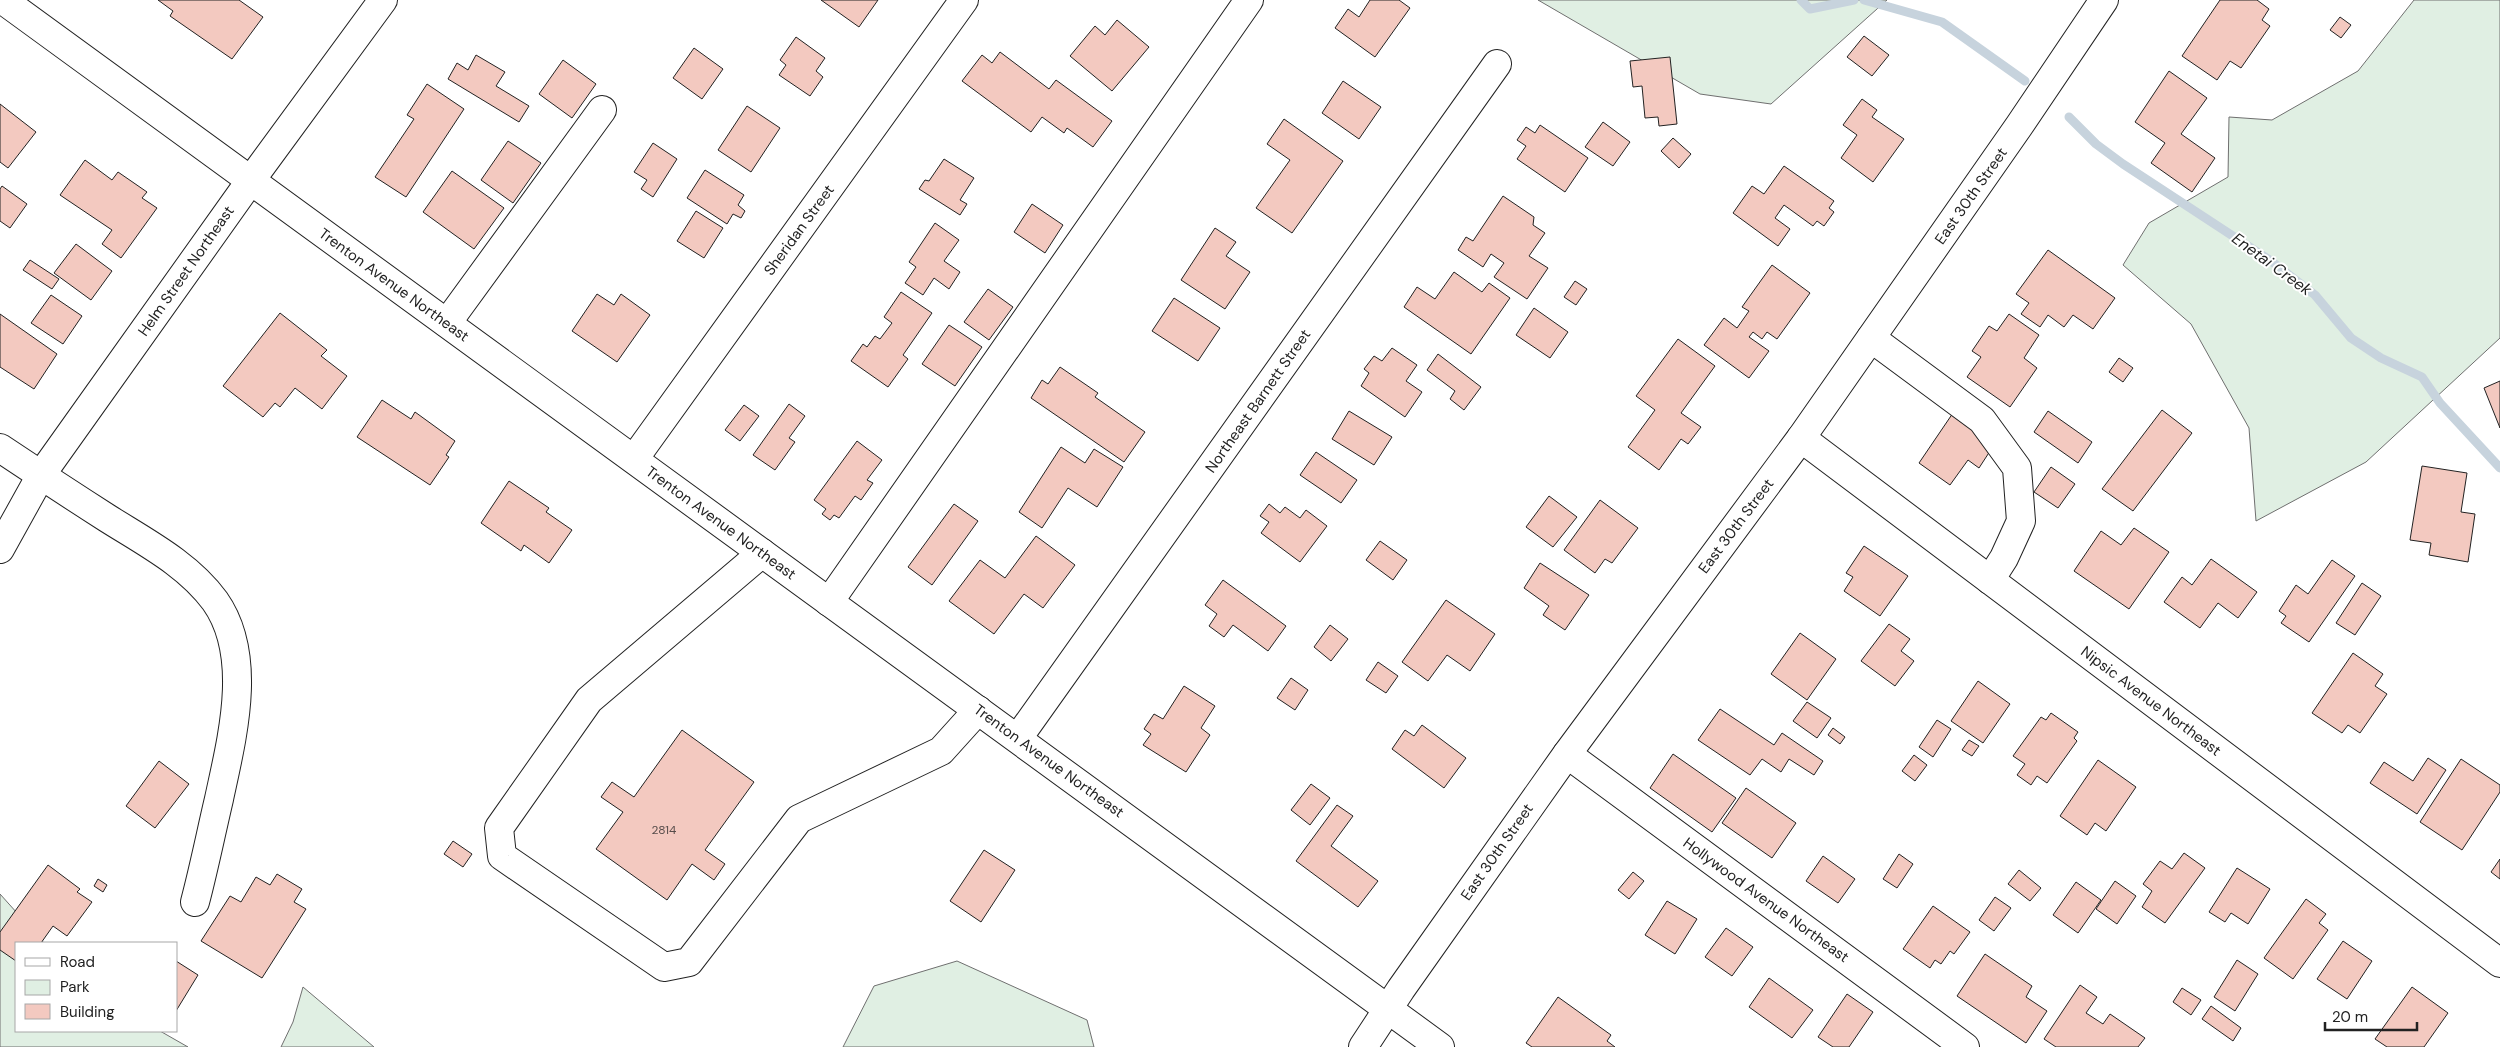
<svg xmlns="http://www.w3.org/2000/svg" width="2500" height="1047" font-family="'DM Sans',sans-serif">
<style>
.green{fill:#e0efe3;stroke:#6f6f6f}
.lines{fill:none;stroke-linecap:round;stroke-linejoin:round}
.stream{stroke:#c7d3dd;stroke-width:9}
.building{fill:#f3c9c0;stroke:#222}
.minor-casing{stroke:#222;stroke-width:30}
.major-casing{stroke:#222;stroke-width:30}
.minor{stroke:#fff;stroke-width:28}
.major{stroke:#fff;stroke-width:28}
.labels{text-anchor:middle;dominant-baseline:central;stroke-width:4;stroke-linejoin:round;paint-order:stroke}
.number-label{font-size:12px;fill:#564c4a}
.street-label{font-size:15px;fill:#222;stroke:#fff}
.water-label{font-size:16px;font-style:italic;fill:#222;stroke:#fff}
</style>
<rect width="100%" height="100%" fill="#fff"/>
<!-- green -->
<g class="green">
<path d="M 1538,0 L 1887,0 L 1771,104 L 1700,94 Z"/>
<path d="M 2414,0 L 2500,0 L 2500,338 L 2366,462 L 2256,521 L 2249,428 L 2191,324 L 2123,265 L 2149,223 L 2228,177 L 2229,117 L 2272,120 L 2358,71 Z"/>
<path d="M 0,894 L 44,943 L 16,943 L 16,1031 L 160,1031 L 188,1047 L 0,1047 Z"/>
<path d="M 957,961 L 1087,1020 L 1094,1047 L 843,1047 L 874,986 Z"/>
<path d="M 303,987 L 374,1047 L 281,1047 L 293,1022 Z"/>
</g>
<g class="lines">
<!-- stream -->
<g class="stream">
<path d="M 1801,0 L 1810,9 L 1854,0"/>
<path d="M 1864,0 L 1942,22 L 2025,81"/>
<path d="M 2069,117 L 2096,144 L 2123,164 L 2271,261 L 2315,295 L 2351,338 L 2381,358 L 2422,377 L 2440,403 L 2500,468"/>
</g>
</g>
<!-- building -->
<g class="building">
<path d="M 158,0 L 239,0 L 263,17 L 232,59 L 170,16 L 173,11 Z"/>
<path d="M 821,0 L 878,0 L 859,27 Z"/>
<path d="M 1370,0 L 1399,0 L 1410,8 L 1375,57 L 1335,28 L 1348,9 L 1359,17 Z"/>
<path d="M 2220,0 L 2257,0 L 2269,9 L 2262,20 L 2270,26 L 2241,68 L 2230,61 L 2217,80 L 2182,56 Z"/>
<path d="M 2340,17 L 2351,25 L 2341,38 L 2330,30 Z"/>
<path d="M 1117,20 L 1149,47 L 1112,91 L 1070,56 L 1095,26 L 1105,35 Z"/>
<path d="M 1864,36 L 1889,55 L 1872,76 L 1847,57 Z"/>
<path d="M 796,37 L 825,58 L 816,71 L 823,77 L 810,96 L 779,75 L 786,65 L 780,60 Z"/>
<path d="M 694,48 L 723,69 L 702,99 L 673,78 Z"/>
<path d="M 1000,52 L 1049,89 L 1056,80 L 1112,121 L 1093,147 L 1067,128 L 1064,133 L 1042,117 L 1031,132 L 962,81 L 982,55 L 992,63 Z"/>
<path d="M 476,55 L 505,72 L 496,86 L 529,106 L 519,122 L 448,79 L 457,63 L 468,70 Z"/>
<path d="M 1670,57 L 1677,124 L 1659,126 L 1658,117 L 1645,118 L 1642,86 L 1633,87 L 1630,61 Z"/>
<path d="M 563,60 L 596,84 L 572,118 L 539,94 Z"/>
<path d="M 2169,71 L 2207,98 L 2181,134 L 2215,158 L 2192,192 L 2151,163 L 2165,143 L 2135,122 Z"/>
<path d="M 1343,81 L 1381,107 L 1359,139 L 1322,113 Z"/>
<path d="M 427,84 L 464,109 L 406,197 L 375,177 L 414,119 L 407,115 Z"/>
<path d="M 1862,99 L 1877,110 L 1872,117 L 1904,139 L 1873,182 L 1841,158 L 1857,135 L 1843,125 Z"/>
<path d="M 0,104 L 36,132 L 8,168 L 0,162 Z"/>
<path d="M 747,106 L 780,128 L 751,172 L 718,150 Z"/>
<path d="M 1284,119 L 1343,161 L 1292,233 L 1256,208 L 1290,160 L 1267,144 Z"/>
<path d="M 1603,122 L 1630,142 L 1613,166 L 1585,147 Z"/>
<path d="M 1540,125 L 1588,158 L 1565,192 L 1517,159 L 1526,146 L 1517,140 L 1526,127 L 1535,133 Z"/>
<path d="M 1673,138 L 1691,154 L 1679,168 L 1661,151 Z"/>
<path d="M 508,141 L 541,163 L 513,203 L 481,180 Z"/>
<path d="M 653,143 L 677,159 L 653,197 L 641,189 L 647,180 L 634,172 Z"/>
<path d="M 944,159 L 974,178 L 960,200 L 967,204 L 960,215 L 919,189 L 925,180 L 929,181 Z"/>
<path d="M 85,160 L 112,180 L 118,172 L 147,192 L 142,198 L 157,208 L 121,258 L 102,244 L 112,230 L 60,195 Z"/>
<path d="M 1784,166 L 1834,201 L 1829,208 L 1834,212 L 1824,226 L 1817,221 L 1813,226 L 1784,205 L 1775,218 L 1790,229 L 1778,246 L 1733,213 L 1752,186 L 1764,194 Z"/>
<path d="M 705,170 L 744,195 L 738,205 L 745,211 L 741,218 L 733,214 L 727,224 L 687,198 Z"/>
<path d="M 452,171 L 504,208 L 474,249 L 423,212 Z"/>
<path d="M 2,186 L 27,204 L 10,228 L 0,221 L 0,189 Z"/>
<path d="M 1503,196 L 1534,217 L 1533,225 L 1545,233 L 1529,256 L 1548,268 L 1527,299 L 1494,277 L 1504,263 L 1491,254 L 1483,267 L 1458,250 L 1466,237 L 1473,241 Z"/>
<path d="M 1032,204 L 1063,225 L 1045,253 L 1014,232 Z"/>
<path d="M 696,211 L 723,228 L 704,258 L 677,241 Z"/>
<path d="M 935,223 L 959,240 L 944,261 L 960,272 L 949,289 L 934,278 L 923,295 L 905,283 L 916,267 L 909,262 Z"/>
<path d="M 1215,228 L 1236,242 L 1226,256 L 1250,272 L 1225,309 L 1181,280 Z"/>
<path d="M 76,244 L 112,271 L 91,300 L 54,273 Z"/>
<path d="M 2048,250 L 2115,298 L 2093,329 L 2073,315 L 2064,327 L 2048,315 L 2040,327 L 2021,314 L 2029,303 L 2016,294 Z"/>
<path d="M 30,260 L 59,279 L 52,289 L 23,270 Z"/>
<path d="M 1772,265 L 1810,293 L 1777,339 L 1767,332 L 1762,339 L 1753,332 L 1749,337 L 1769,351 L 1749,378 L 1704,345 L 1724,318 L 1737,328 L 1749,311 L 1742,307 Z"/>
<path d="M 1454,272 L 1482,292 L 1489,283 L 1510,298 L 1471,354 L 1404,307 L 1417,287 L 1435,299 Z"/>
<path d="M 1575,281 L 1587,289 L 1576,305 L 1564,297 Z"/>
<path d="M 988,289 L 1013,307 L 989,340 L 964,322 Z"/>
<path d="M 901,292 L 932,313 L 903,355 L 908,359 L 888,387 L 851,361 L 863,344 L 867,347 L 875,336 L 880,339 L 892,323 L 884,317 Z"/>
<path d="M 597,294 L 614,305 L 621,294 L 650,315 L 617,362 L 572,331 Z"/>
<path d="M 51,295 L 82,316 L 63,344 L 31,323 Z"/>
<path d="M 1174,298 L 1220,328 L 1198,361 L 1152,331 Z"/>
<path d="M 1534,308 L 1568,332 L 1550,358 L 1516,335 Z"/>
<path d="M 280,313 L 327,350 L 321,356 L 347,376 L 322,409 L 295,388 L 280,407 L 275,403 L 263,417 L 223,386 Z"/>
<path d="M 0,314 L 57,354 L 34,389 L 0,367 Z"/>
<path d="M 2009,314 L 2039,335 L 2024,358 L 2037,368 L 2010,407 L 1967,377 L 1981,357 L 1972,351 L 1989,326 L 1997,331 Z"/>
<path d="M 949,325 L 982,347 L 955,386 L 922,364 Z"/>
<path d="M 1678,339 L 1715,366 L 1681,413 L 1701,427 L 1688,444 L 1681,439 L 1659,470 L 1628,447 L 1655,410 L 1636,396 Z"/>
<path d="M 1392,348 L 1417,365 L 1406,381 L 1422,392 L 1405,417 L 1361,386 L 1369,373 L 1364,369 L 1374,356 L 1382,361 Z"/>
<path d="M 1438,354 L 1481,387 L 1464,410 L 1450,399 L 1455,391 L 1427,370 Z"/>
<path d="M 2119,358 L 2133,368 L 2123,382 L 2109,372 Z"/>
<path d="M 1060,367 L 1098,393 L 1095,397 L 1145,432 L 1124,462 L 1031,398 L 1042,380 L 1048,384 Z"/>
<path d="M 2500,381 L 2500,428 L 2484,388 Z"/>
<path d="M 382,400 L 411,419 L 415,412 L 455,441 L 446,455 L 449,457 L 430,485 L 357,437 Z"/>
<path d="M 789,404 L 805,416 L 789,438 L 795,442 L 775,470 L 753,455 Z"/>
<path d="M 744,405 L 759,416 L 740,441 L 725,430 Z"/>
<path d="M 1955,410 L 1992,448 L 1979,468 L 1968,460 L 1950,485 L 1919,463 Z"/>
<path d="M 2162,410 L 2192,433 L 2133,511 L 2102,489 Z"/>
<path d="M 1349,411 L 1392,437 L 1374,465 L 1332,439 Z"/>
<path d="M 2048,411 L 2092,442 L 2078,463 L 2034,432 Z"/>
<path d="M 857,441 L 882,460 L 867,480 L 873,483 L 861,500 L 855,496 L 839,518 L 834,515 L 830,520 L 822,514 L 826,509 L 814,500 Z"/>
<path d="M 1061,447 L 1085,463 L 1094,449 L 1123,467 L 1097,507 L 1068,488 L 1042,528 L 1019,512 Z"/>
<path d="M 1316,452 L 1357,480 L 1341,503 L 1300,475 Z"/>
<path d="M 2422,466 L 2467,473 L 2461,512 L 2475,514 L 2468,562 L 2429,555 L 2431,543 L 2410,540 Z"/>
<path d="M 2051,467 L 2075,484 L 2058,508 L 2034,492 Z"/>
<path d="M 509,481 L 549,508 L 546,512 L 572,530 L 549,563 L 524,545 L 521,551 L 481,523 Z"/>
<path d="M 1549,496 L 1577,517 L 1553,547 L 1526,527 Z"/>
<path d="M 1600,500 L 1638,528 L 1612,563 L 1605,559 L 1595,573 L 1564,550 Z"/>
<path d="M 954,504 L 978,521 L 932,585 L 908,567 Z"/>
<path d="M 1269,504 L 1280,513 L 1285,507 L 1300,518 L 1306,510 L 1327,526 L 1300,562 L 1261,533 L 1269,522 L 1260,516 Z"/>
<path d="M 2134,528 L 2169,552 L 2129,609 L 2074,571 L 2101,531 L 2121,545 Z"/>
<path d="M 1036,536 L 1075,565 L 1043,608 L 1024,594 L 994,634 L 949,601 L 980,560 L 1005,578 Z"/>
<path d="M 1380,541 L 1407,560 L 1393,580 L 1366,560 Z"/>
<path d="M 1864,546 L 1908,576 L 1880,616 L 1844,591 L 1853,577 L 1846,573 Z"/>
<path d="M 2211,559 L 2257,592 L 2238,618 L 2218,603 L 2200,628 L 2164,602 L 2182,577 L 2192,585 Z"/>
<path d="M 2332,560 L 2355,576 L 2309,642 L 2281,623 L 2286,616 L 2279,611 L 2296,585 L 2308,594 Z"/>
<path d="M 1540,563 L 1589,595 L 1565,630 L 1543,615 L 1549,606 L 1524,588 Z"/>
<path d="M 1223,580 L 1286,626 L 1268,651 L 1233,625 L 1224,637 L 1209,626 L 1217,614 L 1205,605 Z"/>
<path d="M 2362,583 L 2381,596 L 2355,635 L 2336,623 Z"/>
<path d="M 1446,600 L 1495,634 L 1470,671 L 1447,655 L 1428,681 L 1402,662 Z"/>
<path d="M 1889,624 L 1910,639 L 1901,651 L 1914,661 L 1895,686 L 1861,661 Z"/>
<path d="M 1330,625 L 1348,639 L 1331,661 L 1314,647 Z"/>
<path d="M 1800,633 L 1836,659 L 1807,700 L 1771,674 Z"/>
<path d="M 2353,653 L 2383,674 L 2375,686 L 2387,694 L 2360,733 L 2348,725 L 2342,733 L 2312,713 Z"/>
<path d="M 1378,662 L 1398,676 L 1386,693 L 1366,680 Z"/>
<path d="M 1291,678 L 1308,690 L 1295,710 L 1277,698 Z"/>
<path d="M 1978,681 L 2010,704 L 1983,743 L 1951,721 Z"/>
<path d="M 1184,686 L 1215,706 L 1201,728 L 1210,735 L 1186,772 L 1143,745 L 1151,734 L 1144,729 L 1154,714 L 1163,719 Z"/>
<path d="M 1807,702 L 1831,718 L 1817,738 L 1793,721 Z"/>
<path d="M 1720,709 L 1774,745 L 1782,733 L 1823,761 L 1814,775 L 1789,759 L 1781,772 L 1762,759 L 1750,775 L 1698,740 Z"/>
<path d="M 2051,713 L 2078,732 L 2074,738 L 2077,741 L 2047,783 L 2037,776 L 2031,785 L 2017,775 L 2025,764 L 2013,756 L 2041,717 L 2046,720 Z"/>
<path d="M 1937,720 L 1951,729 L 1933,757 L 1919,747 Z"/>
<path d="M 1422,725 L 1466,758 L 1444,788 L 1392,749 L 1405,730 L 1414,736 Z"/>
<path d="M 1833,728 L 1845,737 L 1840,744 L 1828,735 Z"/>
<path d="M 682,730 L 754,782 L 705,850 L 725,864 L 714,880 L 692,864 L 667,900 L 596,849 L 623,812 L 601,797 L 612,782 L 634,797 Z"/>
<path d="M 1969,740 L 1979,746 L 1972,756 L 1962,750 Z"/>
<path d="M 1673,754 L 1736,798 L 1712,832 L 1650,788 Z"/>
<path d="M 1914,755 L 1927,765 L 1915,781 L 1902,771 Z"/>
<path d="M 2428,758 L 2446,770 L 2417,814 L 2370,783 L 2384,762 L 2413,781 Z"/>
<path d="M 2461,759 L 2500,785 L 2500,792 L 2462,850 L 2420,822 Z"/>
<path d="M 2098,760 L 2136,787 L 2106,831 L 2095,823 L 2087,835 L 2060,816 Z"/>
<path d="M 159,761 L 189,784 L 155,828 L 126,806 Z"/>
<path d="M 1311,784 L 1330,798 L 1310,825 L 1291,810 Z"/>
<path d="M 1746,788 L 1796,823 L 1772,858 L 1722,823 Z"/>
<path d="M 1337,805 L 1353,816 L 1331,846 L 1378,881 L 1358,907 L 1296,861 Z"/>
<path d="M 453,841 L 472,854 L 463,867 L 444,854 Z"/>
<path d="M 984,850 L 1015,870 L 981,922 L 950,901 Z"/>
<path d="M 2184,853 L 2205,868 L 2165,923 L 2142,907 L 2152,891 L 2143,884 L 2160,861 L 2172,869 Z"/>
<path d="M 1899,854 L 1913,864 L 1897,888 L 1883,879 Z"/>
<path d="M 1823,856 L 1855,879 L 1838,903 L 1806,881 Z"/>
<path d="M 2500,859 L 2500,879 L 2491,872 Z"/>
<path d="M 48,865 L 80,889 L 77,892 L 92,902 L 67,936 L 53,926 L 41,943 L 16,943 L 16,961 L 0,950 L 0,932 Z"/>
<path d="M 2237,868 L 2270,889 L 2248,924 L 2231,913 L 2225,922 L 2209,912 Z"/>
<path d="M 2019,870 L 2041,888 L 2030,901 L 2008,884 Z"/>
<path d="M 1633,872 L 1644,881 L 1629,899 L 1618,890 Z"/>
<path d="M 277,874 L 302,889 L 294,902 L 306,909 L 262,978 L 201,941 L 230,896 L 241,902 L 256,877 L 270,885 Z"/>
<path d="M 98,879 L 107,885 L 103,892 L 94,886 Z"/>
<path d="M 2115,881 L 2136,896 L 2117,924 L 2096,909 Z"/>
<path d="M 2076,882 L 2101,900 L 2078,933 L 2053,915 Z"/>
<path d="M 1995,897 L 2011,908 L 1994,931 L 1979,920 Z"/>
<path d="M 2306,899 L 2326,914 L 2319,923 L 2328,930 L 2293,979 L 2264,958 Z"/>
<path d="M 1667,901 L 1697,919 L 1675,954 L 1645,935 Z"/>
<path d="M 1933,906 L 1970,932 L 1954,954 L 1950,951 L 1941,964 L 1935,960 L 1930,968 L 1903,949 Z"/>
<path d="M 1726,928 L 1753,947 L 1732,976 L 1705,957 Z"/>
<path d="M 2343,941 L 2372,961 L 2347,999 L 2317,979 Z"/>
<path d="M 1985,954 L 2032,986 L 2026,997 L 2047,1011 L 2026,1043 L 1957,996 Z"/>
<path d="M 2237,960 L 2258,974 L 2235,1011 L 2214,997 Z"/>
<path d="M 176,961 L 198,975 L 176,1011 Z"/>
<path d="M 1769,978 L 1813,1010 L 1792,1038 L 1749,1007 Z"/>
<path d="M 2080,985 L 2097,997 L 2086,1013 L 2103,1024 L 2110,1014 L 2145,1038 L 2138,1047 L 2056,1047 L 2044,1039 Z"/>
<path d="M 2412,987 L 2448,1013 L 2424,1047 L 2387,1047 L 2375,1039 Z"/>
<path d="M 2182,988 L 2201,1000 L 2191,1015 L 2173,1002 Z"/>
<path d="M 1847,994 L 1873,1012 L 1849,1047 L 1833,1047 L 1818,1037 Z"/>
<path d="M 1558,997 L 1611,1035 L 1607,1041 L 1615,1047 L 1532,1047 L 1526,1043 Z"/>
<path d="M 2211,1006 L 2241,1028 L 2233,1041 L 2202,1019 Z"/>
</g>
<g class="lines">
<!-- minor casing -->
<g class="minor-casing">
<g id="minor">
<path d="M 447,323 L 602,110"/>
<path d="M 1871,338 L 1982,420 L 2017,468 L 2021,521 L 2004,558 L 1990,580"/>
<path d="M 1801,438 L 2500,963"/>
<path d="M 0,448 C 36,472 71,495 107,518 C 145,542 188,564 215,601 C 254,656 232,738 219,799 C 211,833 204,868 195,902"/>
<path d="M 634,459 L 964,0"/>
<path d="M 0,549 L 41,475 L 251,180 L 383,0"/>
<path d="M 762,553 L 589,700 L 499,828 L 502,856 L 664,967 L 689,962 L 799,819 L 941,751 L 978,710"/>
<path d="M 829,602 L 1249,0"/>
<path d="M 1018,738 L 1497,64"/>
<path d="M 1567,754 L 1965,1047"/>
<path d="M 1363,1047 L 1401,989 L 1567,754 L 1801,438 L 2019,126 L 2104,0"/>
</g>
</g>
<!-- major casing -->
<g class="major-casing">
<path id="major" d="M 3,0 L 1440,1047"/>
</g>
<!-- minor -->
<use href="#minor" class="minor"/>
<!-- major -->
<use href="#major" class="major"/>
</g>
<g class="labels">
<!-- number labels -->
<g class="number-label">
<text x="664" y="830">2814</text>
</g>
<!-- street labels -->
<g class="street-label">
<text transform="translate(1971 196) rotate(-55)">East 30th Street</text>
<text transform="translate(799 230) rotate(-54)">Sheridan Street</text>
<text transform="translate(186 271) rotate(-55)">Helm Street Northeast</text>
<text transform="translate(394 285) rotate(36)">Trenton Avenue Northeast</text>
<text transform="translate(1258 401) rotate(-55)">Northeast Barnett Street</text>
<text transform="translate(721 523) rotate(36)">Trenton Avenue Northeast</text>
<text transform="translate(1736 526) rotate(-53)">East 30th Street</text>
<text transform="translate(2151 701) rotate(37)">Nipsic Avenue Northeast</text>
<text transform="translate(1049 761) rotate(36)">Trenton Avenue Northeast</text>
<text transform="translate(1497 852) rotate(-55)">East 30th Street</text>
<text transform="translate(1766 900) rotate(36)">Hollywood Avenue Northeast</text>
</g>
<!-- water labels -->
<g class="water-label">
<text transform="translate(2272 264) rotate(36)">Enetai Creek</text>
</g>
</g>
<!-- legend -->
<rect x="15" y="942" width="162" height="90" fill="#ffffff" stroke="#a7a7a7"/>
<rect x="25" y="958" width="25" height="8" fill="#ffffff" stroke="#a7a7a7"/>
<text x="60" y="967" font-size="15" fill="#222222">Road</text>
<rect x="25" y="980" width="25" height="15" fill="#e0efe3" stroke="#a7a7a7"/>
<text x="60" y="992" font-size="15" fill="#222222">Park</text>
<rect x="25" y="1004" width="25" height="15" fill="#f3c9c0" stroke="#a7a7a7"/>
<text x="60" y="1017" font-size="15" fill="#222222">Building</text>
<!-- scale -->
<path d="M2325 1022v8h92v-8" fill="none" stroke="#222222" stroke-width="2.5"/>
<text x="2332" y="1022" font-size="15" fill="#222222" stroke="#ffffff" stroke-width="4" paint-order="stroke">20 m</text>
</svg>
